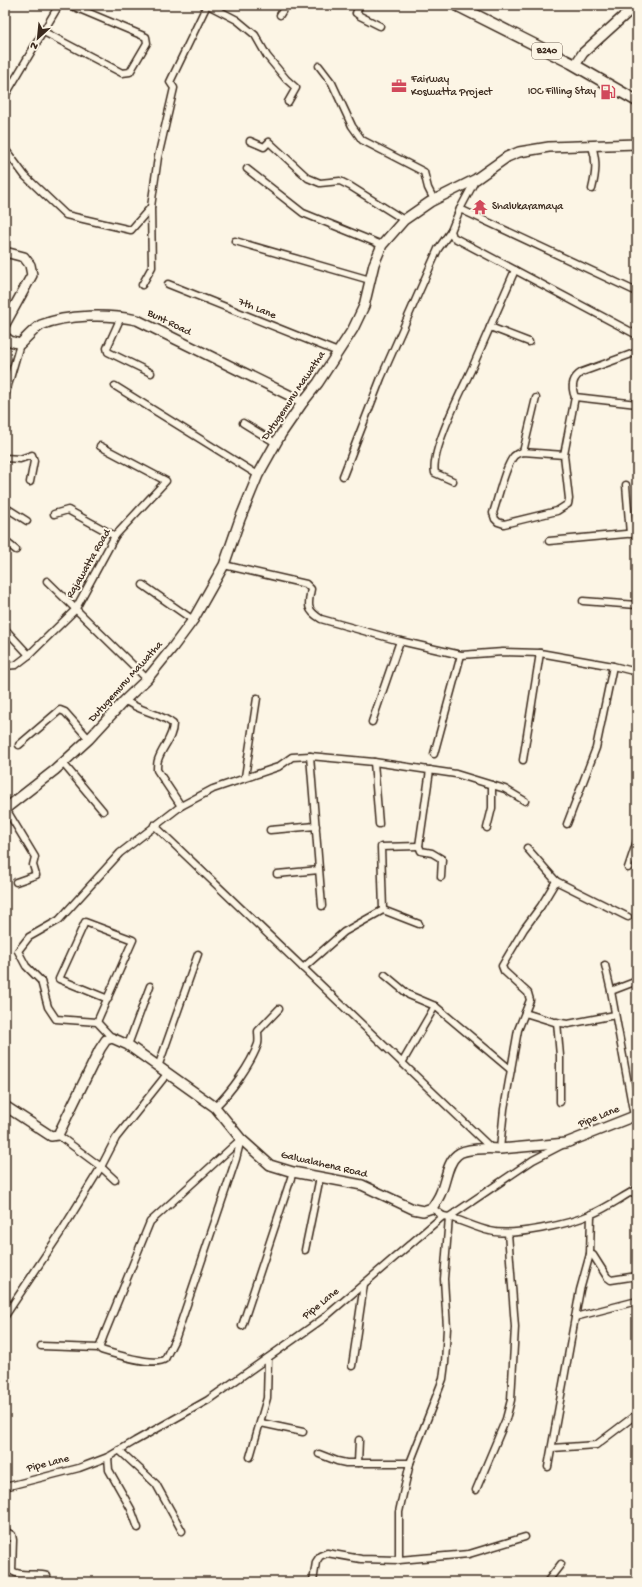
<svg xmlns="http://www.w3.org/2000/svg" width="642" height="1587" font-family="'Gochi Hand',sans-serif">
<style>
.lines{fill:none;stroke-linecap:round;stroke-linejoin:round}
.street-casing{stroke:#3b2a1e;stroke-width:9}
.secondary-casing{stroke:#3b2a1e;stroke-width:12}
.primary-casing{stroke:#3b2a1e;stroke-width:13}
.street{stroke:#fcf5e5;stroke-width:6}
.secondary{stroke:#fcf5e5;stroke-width:9}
.primary{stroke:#fcf5e5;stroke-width:10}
.labels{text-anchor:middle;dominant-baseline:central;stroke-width:4;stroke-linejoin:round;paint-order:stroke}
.shield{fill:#fcf5e5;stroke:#75675a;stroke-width:1}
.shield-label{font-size:10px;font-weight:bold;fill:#3b2a1e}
.poi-label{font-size:11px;fill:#3b2a1e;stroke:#fcf5e5;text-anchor:start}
.street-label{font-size:11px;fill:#3b2a1e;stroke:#fcf5e5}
</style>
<rect width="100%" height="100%" fill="#fcf5e5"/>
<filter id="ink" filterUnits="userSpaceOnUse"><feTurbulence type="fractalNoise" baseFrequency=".025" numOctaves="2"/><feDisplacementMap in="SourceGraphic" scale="8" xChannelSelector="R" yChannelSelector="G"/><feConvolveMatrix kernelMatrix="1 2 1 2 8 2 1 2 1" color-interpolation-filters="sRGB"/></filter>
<g filter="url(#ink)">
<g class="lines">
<!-- street casing -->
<g class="street-casing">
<g id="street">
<path d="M 208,5 L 237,20 L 255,35 L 267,56 L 286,79 L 296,88 L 288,102"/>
<path d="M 360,5 L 356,13 L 360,16 L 380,26"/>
<path d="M 280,15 L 286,5"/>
<path d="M 44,32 L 122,73 L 130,72 L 147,43 L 146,37 L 70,5"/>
<path d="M 319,66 L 332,83 L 352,126 L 362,140 L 424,172 L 428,188 L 434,200"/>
<path d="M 5,96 L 59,5"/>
<path d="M 250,141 L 264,147 L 269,142 L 308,178 L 320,183 L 340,181 L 350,186 L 404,220"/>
<path d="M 592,146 C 597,161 596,173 592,189"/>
<path d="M 5,149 L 25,176 L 66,215 L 131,230 L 151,207"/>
<path d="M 247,169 L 303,213 L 382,245"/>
<path d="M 476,179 L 460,209 L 451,231 L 453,237 L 637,335"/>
<path d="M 460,209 L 637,292"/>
<path d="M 235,241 L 370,280"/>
<path d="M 168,284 L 338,352"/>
<path d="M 142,285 L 152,267 L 151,207 L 158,157 L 174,88 L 170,82 L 207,5"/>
<path d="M 121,317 L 107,348 L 108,352 L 151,373"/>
<path d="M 490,327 L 529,342"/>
<path d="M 637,352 L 582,372 C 572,378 571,387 575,397 L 637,404"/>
<path d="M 115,386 L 258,475"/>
<path d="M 5,396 L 20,344"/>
<path d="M 243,423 L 276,443"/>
<path d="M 523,452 L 536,398"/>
<path d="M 564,455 L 523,452 C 519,453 517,453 514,456 C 505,466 498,499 493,513 L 495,519 L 498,522 L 504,524 L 557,511 L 568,504 L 569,499 L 564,455 L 575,397"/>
<path d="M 5,458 L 20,459 L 32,455 L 34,461 L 30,482"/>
<path d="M 343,476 L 381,378 L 438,249 L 451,231"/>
<path d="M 453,481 L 435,473 C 430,451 463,388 473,366 C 487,334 501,302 515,270"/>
<path d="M 626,485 L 630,534"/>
<path d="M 5,507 L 27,521"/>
<path d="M 54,514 L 68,510 L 115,536"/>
<path d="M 5,541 L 16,550"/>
<path d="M 549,541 L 637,533"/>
<path d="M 224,565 L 306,584 L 311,589 C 308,605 306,610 321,619 L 400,641 L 461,655 L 503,652 L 540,653 L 613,666 L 637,672"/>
<path d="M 47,581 L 147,679"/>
<path d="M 143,585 L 193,620"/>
<path d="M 583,601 L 637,605"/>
<path d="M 5,629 L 29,655"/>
<path d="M 5,666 L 16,665 L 29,655 L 75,610 L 115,536 L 166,481 L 100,446"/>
<path d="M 125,700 C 139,712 159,712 173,724 C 173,738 162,747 158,760 C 157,763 157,767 157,770 L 181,806"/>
<path d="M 372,722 L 400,641"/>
<path d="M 19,745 L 60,710 L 65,712 L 89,739"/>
<path d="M 434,754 L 461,655"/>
<path d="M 310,756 L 322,906"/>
<path d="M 523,760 L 540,653"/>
<path d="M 62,762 L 103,811"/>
<path d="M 374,762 L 379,824"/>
<path d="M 430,770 L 419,846 L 421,851 L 432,853 L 442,859 L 441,877"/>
<path d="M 245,777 L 257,698"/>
<path d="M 492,785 L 505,789 L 525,801"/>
<path d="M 6,809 L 35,857 L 33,865 L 36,875 L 16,882"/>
<path d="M 567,824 L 596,748 L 613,666"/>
<path d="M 154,825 L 491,1148"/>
<path d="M 270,830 L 316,826"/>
<path d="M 628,868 L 637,841"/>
<path d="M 277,874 L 319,870"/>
<path d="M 556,881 L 628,917"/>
<path d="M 383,910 L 381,847 L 419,846"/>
<path d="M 605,965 L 611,991 L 634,1116"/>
<path d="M 303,968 L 344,932 L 383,910 L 419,924"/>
<path d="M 385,975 L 409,995 L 435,1006 L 511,1070"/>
<path d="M 611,991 L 637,981"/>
<path d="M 525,1013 L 554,1022 L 568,1024 L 615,1015"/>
<path d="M 97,1022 L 133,940 L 85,922 L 59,979 L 108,999"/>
<path d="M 557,1022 L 560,1056 L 560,1102"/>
<path d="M 112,1038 L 97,1022 L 56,1019 L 48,1007 L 41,981 L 26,966 L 18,951 L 29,937 L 59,920 L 120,853 L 181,806 L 213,789 L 278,767 L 292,757 L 310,756 L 374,762 L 456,774 L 492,785 L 492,808 L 487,828"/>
<path d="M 128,1045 L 150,986"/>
<path d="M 402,1063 L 435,1006"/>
<path d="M 158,1067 L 198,954"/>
<path d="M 215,1107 C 231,1092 251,1064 258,1044 C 259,1040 258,1035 258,1031 L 279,1009"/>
<path d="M 58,1135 L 101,1167 L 115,1180"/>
<path d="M 241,1139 L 236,1159 L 176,1337 L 165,1359 C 155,1367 114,1354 101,1350 L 100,1346 L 104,1335 L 150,1222 Z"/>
<path d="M 500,1149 L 504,1109 L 518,1030 L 530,1000 L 528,993 L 504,971 L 502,966 L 524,929 L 541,906 L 556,881 L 527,848"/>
<path d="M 432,1208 L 443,1216"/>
<path d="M 305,1250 L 320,1177"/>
<path d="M 590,1254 L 593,1255 L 607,1277 L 611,1280 L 637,1276"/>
<path d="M 5,1316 L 61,1232 L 101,1167 L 116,1138 L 167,1074"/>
<path d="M 575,1317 L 637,1301"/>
<path d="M 242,1326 L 293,1172"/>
<path d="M 41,1346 L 99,1348"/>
<path d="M 352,1366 L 364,1284"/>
<path d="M 5,1380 L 8,1381"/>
<path d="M 261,1423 L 303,1432"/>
<path d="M 552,1448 L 596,1445 L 637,1414"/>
<path d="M 119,1450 L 156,1484 L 182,1531"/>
<path d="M 319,1454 L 337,1461 L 346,1463 L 410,1463"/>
<path d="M 108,1457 L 109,1470 L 131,1509 L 138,1528"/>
<path d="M 250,1457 L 267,1398 L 268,1358"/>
<path d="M 358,1463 L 359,1440"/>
<path d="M 548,1467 L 580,1290 L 590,1254 L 591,1214"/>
<path d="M 5,1487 L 79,1468 L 108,1457 L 135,1441 L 208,1400 L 324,1318 L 443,1216 L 449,1217 L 533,1160 L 562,1145"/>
<path d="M 476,1490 L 506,1419 L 511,1400 L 515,1327 L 508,1233"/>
<path d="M 5,1531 L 12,1535 L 13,1540 L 12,1571 C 22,1578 36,1572 47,1576 L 48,1582"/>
<path d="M 399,1560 L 399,1512 L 410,1463 L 443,1379 L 445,1363 L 447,1328 L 444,1279 L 449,1217 C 463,1221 476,1228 490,1231 C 513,1237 570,1224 592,1214 C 606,1208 619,1199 633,1191 L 637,1190"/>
<path d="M 313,1582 L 316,1562 L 320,1556 L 327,1553 L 361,1559 L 399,1560 L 469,1554 L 525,1537"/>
<path d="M 547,1582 L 561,1564"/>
</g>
</g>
<!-- secondary casing -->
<g class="secondary-casing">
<g id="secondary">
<path d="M 575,65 L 583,53 L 636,5"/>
<path d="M 5,252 L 24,257 L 30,265 L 32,275 L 5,324"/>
<path d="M 5,337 L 10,341 L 20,344 C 26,338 34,329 41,325 C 68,314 109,314 137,320 L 303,402"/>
<path d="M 5,809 L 55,770 L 89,739 L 125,700 L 147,679 L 173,647 L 193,620 L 224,565 L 240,519 L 258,475 L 281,434 L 303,402 L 318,383 L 353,329 L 364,306 L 374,264 L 382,245 L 404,220 L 430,202 L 476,179 L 507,157 L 519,152 L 549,147 L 637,144"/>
<path d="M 5,1106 L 51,1136 L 58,1135 L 100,1049 L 106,1040 L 112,1038 L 128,1045 L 215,1107 L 241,1139 L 270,1165 L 293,1172 L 362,1185 L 413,1209 L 423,1211 L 432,1208 C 435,1203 439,1198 441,1192 C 446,1181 447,1163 457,1155 C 464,1148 490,1148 500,1149 L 566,1143 L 637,1115"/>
</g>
</g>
<!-- primary casing -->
<g class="primary-casing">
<path id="primary" d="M 456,5 L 571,63 L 637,101"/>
</g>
<!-- street -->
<use href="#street" class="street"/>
<!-- secondary -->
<use href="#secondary" class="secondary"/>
<!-- primary -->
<use href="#primary" class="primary"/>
</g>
</g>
<!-- icons -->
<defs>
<g id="office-bare" transform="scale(1.2)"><path d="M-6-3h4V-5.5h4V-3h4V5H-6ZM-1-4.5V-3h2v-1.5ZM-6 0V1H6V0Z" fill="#d1495b" stroke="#fcf5e5" stroke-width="2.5" paint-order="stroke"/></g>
<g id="fuel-bare" transform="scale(1.2)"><path d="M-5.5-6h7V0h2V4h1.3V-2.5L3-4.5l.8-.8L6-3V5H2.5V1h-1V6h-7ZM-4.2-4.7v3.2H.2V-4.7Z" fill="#d1495b" stroke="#fcf5e5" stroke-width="2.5" paint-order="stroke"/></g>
<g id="temple-bare" transform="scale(1.2)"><path d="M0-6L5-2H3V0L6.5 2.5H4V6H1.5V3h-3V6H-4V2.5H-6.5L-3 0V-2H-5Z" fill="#d1495b" stroke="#fcf5e5" stroke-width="2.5" paint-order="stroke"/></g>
</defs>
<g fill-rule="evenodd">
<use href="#office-bare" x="399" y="86"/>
<use href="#fuel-bare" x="608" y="92"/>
<use href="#temple-bare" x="480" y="207"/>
</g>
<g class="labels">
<!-- shield labels -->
<rect class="shield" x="532" y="43" width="30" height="16" rx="3"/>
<g class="shield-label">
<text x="547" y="51">B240</text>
</g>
<!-- poi labels -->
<g class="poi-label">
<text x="411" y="80">Fairway<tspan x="411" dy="13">Koswatta Project</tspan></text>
<text x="596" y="92" text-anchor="end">IOC Filling Stay</text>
<text x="492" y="207">Shalukaramaya</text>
</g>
<!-- street labels -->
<g class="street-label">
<text transform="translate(257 309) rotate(22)">7th Lane</text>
<text transform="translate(169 323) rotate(26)">Bunt Road</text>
<text transform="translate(294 396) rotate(-56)">Dutugemunu Mawatha</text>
<text transform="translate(89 564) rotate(-60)">Rajawatta Road</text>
<text transform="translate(126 682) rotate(-48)">Dutugemunu Mawatha</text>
<text transform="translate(599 1117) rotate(-22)">Pipe Lane</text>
<text transform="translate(324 1165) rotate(13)">Galwalahena Road</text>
<text transform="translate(321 1304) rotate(-39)">Pipe Lane</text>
<text transform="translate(48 1464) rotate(-14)">Pipe Lane</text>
</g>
</g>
<!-- margin -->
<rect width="642" height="1587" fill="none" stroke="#fcf5e5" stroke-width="20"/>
<rect x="10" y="10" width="622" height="1567" fill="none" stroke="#3b2a1e" stroke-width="1.5" filter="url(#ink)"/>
<!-- north arrow -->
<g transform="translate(38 38) rotate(207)" stroke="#fcf5e5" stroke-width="3" paint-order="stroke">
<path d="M0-3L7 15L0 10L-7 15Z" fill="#3b2a1e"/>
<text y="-6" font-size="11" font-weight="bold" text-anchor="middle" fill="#3b2a1e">N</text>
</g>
</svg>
